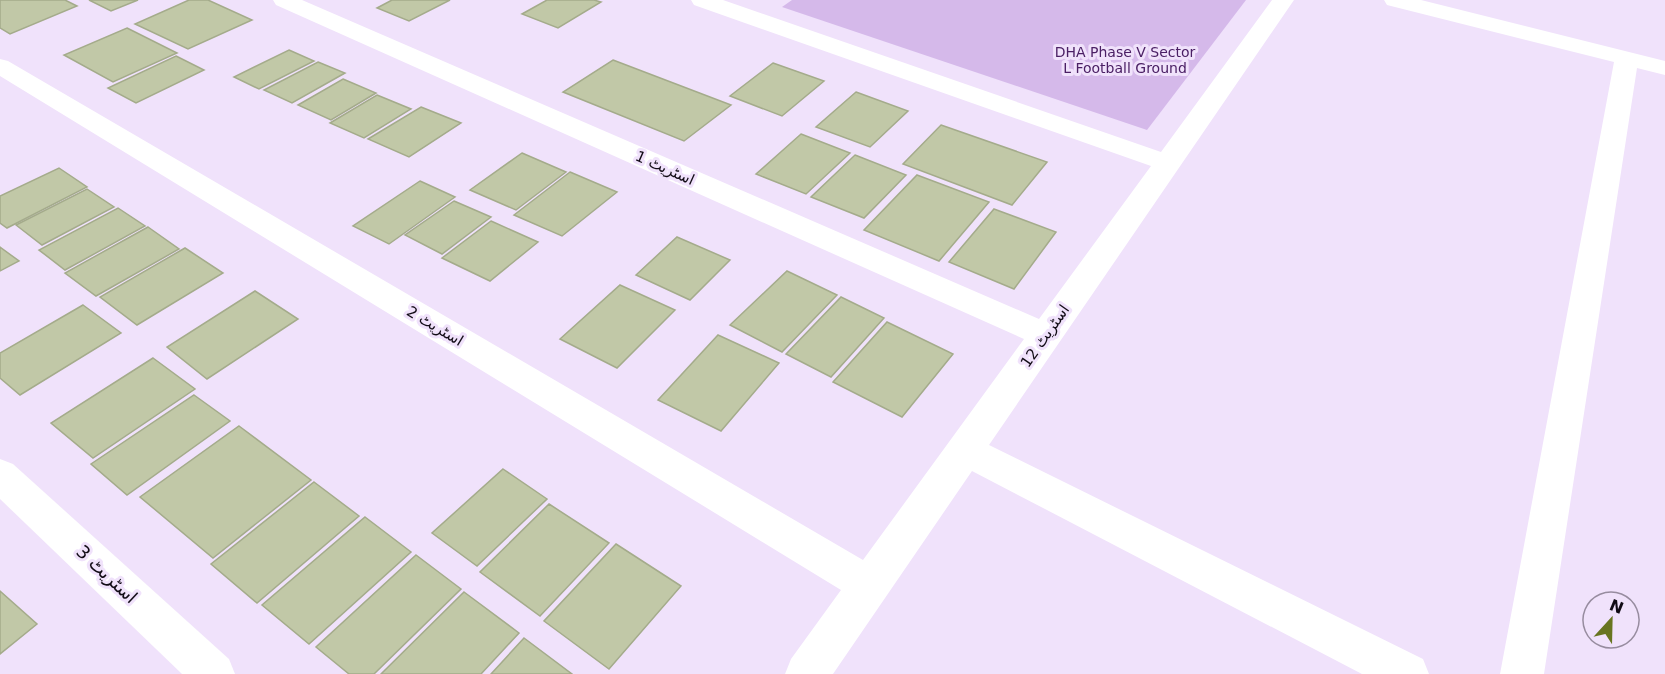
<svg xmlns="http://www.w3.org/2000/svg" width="1665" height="674" font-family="'DejaVu Sans','Noto Sans Arabic',sans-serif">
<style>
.green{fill:#d5b9ea}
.building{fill:#c1c8a7;stroke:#a4ab8b;stroke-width:1.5}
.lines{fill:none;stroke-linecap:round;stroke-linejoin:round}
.minor{fill:#fff;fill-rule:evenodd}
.labels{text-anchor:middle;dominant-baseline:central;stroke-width:6;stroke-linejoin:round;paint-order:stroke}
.far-park-label{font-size:14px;fill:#4b2065;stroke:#f0e2fb}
.street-label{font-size:15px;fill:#110b15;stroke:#f0e2fb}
.near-street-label{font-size:18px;fill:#110b15;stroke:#f0e2fb}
</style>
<rect width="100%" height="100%" fill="#f0e2fb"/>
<!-- green -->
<path class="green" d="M 792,0 L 1246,0 L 1147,130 L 782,7 Z"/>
<!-- building -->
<g class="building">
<path d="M 0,0 L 65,0 L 77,6 L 10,34 L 0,28 Z"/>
<path d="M 89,0 L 138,0 L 111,11 Z"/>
<path d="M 189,0 L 208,0 L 252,20 L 188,49 L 135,24 Z"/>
<path d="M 392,0 L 450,0 L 409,21 L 377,8 Z"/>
<path d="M 547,0 L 594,0 L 601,2 L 558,28 L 522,14 Z"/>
<path d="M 127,28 L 177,53 L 113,82 L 64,55 Z"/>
<path d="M 289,50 L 314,61 L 259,89 L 234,77 Z"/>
<path d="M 176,56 L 204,70 L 136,103 L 108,88 Z"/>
<path d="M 613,60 L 731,105 L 684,141 L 563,92 Z"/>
<path d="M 318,62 L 345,73 L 292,103 L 264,90 Z"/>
<path d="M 773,63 L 824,81 L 782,116 L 730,96 Z"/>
<path d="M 343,79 L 376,93 L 331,120 L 298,105 Z"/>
<path d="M 856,92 L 908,111 L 870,147 L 816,127 Z"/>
<path d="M 377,95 L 411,109 L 364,138 L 330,123 Z"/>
<path d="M 421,107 L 461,123 L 409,157 L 368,139 Z"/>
<path d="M 941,125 L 1047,162 L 1012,205 L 903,164 Z"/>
<path d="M 801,134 L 850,153 L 806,194 L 756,174 Z"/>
<path d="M 522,153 L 566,172 L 516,210 L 470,190 Z"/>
<path d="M 855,155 L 906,175 L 864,218 L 811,197 Z"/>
<path d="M 59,168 L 87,187 L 7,228 L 0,223 L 0,196 Z"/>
<path d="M 570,172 L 617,192 L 562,236 L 514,215 Z"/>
<path d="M 917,175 L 989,202 L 939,261 L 864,230 Z"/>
<path d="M 420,181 L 455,197 L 389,244 L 353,226 Z"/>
<path d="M 87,189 L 114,207 L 42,245 L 16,225 Z"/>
<path d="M 454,201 L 491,217 L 442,254 L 405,235 Z"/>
<path d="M 118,208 L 145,226 L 65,270 L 39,250 Z"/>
<path d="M 994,209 L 1056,232 L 1014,289 L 949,262 Z"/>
<path d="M 491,221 L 538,242 L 490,281 L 442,258 Z"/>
<path d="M 148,227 L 179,249 L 96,296 L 65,273 Z"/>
<path d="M 677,237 L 730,260 L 690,300 L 636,275 Z"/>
<path d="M 0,247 L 19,261 L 0,271 Z"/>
<path d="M 185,248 L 223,273 L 137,325 L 100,297 Z"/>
<path d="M 787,271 L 837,295 L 782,352 L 730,325 Z"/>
<path d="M 620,285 L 675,310 L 617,368 L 560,339 Z"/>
<path d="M 255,291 L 298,319 L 207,379 L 167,347 Z"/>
<path d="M 841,297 L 884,318 L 831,377 L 786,354 Z"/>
<path d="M 83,305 L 121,333 L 20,395 L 0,378 L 0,353 Z"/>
<path d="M 887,322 L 953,354 L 902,417 L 833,382 Z"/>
<path d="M 718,335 L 779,363 L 721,431 L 658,400 Z"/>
<path d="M 153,358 L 195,389 L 93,458 L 51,423 Z"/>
<path d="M 194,395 L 230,421 L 127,495 L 91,464 Z"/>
<path d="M 239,426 L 311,480 L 213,558 L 140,497 Z"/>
<path d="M 503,469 L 547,499 L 477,566 L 432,533 Z"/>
<path d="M 314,482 L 359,516 L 257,603 L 211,564 Z"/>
<path d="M 549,504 L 609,543 L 540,616 L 480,572 Z"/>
<path d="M 365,517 L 411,552 L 309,644 L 262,605 Z"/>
<path d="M 616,544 L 681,586 L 609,669 L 544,621 Z"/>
<path d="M 416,555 L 461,589 L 374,674 L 349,674 L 316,647 Z"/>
<path d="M 0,591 L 37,624 L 0,654 Z"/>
<path d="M 464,592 L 519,633 L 481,674 L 381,674 Z"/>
<path d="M 524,638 L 572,674 L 491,674 Z"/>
</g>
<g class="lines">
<!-- minor -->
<g class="minor">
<path d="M 273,0 L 302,0 L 1039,319 L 1151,166 L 694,5 L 691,0 L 723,0 L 1161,152 L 1272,0 L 1294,0 L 989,445 L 1423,659 L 1429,674 L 1362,674 L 972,471 L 833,674 L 785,674 L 791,659 L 841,590 L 0,76 L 0,59 L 8,61 L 863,560 L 1024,339 L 276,5 Z"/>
<path d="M 1384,0 L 1421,0 L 1665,61 L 1665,75 L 1637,68 L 1544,674 L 1500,674 L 1614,62 L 1387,5 Z"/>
<path d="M 0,459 L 13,464 L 229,659 L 235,674 L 182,674 L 0,499 Z"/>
</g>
</g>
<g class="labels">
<!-- far-park labels -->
<g class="far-park-label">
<text x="1125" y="52">DHA Phase V Sector<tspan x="1125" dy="16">L Football Ground</tspan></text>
</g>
<!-- street labels -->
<g class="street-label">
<text transform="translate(665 168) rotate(24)">اسٹریٹ 1</text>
<text transform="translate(435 326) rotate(31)">اسٹریٹ 2</text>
<text transform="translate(1045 336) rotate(-55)">اسٹریٹ 12</text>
</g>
<!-- near-street labels -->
<g class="near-street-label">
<text transform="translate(107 574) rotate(43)">اسٹریٹ 3</text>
</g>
</g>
<!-- north arrow -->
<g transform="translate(1611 620) rotate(22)"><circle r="28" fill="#f0e2fb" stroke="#978c9f" stroke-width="1.5"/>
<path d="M0-4.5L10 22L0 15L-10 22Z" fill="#687520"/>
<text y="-9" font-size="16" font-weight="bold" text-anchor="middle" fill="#110b15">N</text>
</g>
</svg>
